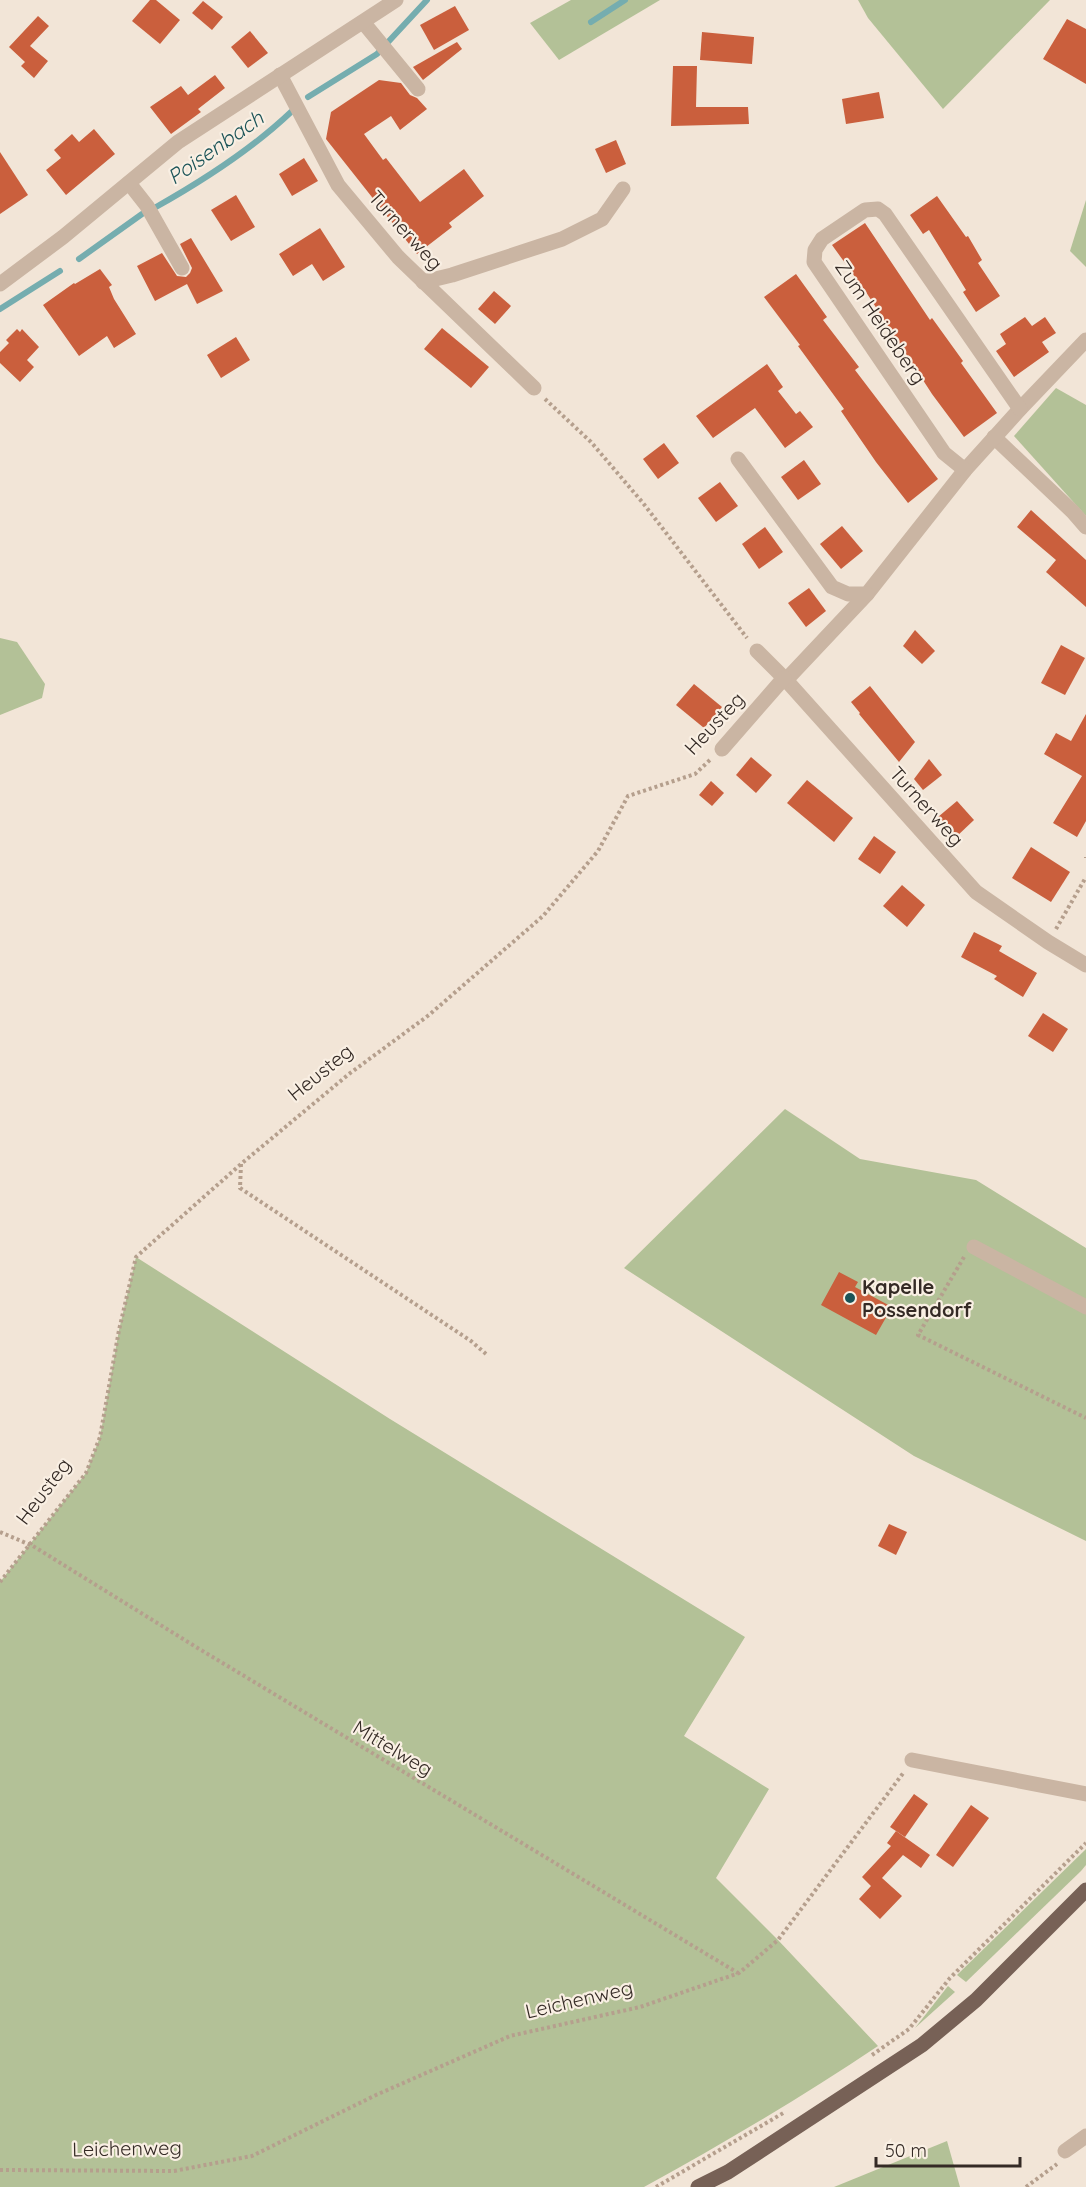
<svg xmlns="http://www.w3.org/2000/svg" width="1086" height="2187" font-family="Quicksand,sans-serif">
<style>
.green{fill:#b3c197}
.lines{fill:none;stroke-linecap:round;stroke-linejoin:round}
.stream{stroke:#75adaf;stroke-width:6}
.building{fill:#ca5f3d}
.path{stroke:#b59f8d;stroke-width:4;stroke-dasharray:3 3;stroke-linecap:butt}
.minor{stroke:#cab5a3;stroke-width:15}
.major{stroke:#776156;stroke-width:15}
.poi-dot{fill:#1a5357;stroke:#f9efe3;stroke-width:2}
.labels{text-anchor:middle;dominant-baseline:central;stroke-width:4.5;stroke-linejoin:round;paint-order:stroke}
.street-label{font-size:20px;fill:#342a25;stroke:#f9efe3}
.poi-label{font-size:20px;font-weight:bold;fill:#342a25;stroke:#f9efe3;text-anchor:start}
.water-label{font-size:21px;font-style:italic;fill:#1a5357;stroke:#f9efe3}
</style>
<rect width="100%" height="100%" fill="#f2e5d7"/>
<!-- green -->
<g class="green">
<path d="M 571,0 L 660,0 L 559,60 L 530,23 Z"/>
<path d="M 858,0 L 1050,0 L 943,109 L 868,18 Z"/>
<path d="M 1086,200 L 1086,267 L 1070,251 Z"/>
<path d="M 1056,388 L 1086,405 L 1086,516 L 1014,436 Z"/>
<path d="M 0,638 L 17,642 L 45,684 L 42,698 L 0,715 Z"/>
<path d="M 785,1109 L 860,1159 L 976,1180 L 1086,1248 L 1086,1541 L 914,1456 L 624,1268 Z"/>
<path d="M 136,1257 L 390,1419 L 745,1637 L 684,1736 L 769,1789 L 716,1878 L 778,1940 L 878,2046 C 802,2097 724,2143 644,2187 L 0,2187 L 0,1582 L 86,1473 L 100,1437 L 119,1330 Z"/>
<path d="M 1086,1849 L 1086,1865 L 1081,1871 L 966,1982 L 957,1975 Z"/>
<path d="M 948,1986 L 955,1992 L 915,2028 Z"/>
<path d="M 947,2141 L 960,2187 L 834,2187 Z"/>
</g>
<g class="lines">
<!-- stream -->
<g class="stream">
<path d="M 591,22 L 625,0"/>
<path d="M 308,97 L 377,54 L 427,0"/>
<path d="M 156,207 C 204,180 251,150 291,112"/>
<path d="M 79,259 L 142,214"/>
<path d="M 0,309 L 60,271"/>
</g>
</g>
<!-- building -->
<g class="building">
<path d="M 150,0 L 156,0 L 180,20 L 160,44 L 132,21 Z"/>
<path d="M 203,1 L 223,17 L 212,30 L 192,13 Z"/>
<path d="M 455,6 L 469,30 L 434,50 L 420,25 Z"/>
<path d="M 38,16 L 49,26 L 30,46 L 48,61 L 34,78 L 21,66 L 25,62 L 9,47 Z"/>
<path d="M 1067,19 L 1086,29 L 1086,84 L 1043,59 Z"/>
<path d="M 250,31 L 268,53 L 248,68 L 231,47 Z"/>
<path d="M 702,32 L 754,37 L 752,64 L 700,60 Z"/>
<path d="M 457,42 L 462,49 L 423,80 L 413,67 Z"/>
<path d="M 673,66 L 697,66 L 696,107 L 748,107 L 749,124 L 671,126 Z"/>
<path d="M 215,75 L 225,88 L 198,109 L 201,112 L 171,134 L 150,107 L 181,86 L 188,95 Z"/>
<path d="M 379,80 L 401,83 L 410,95 L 417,98 L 427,109 L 400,130 L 391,116 L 364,134 L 383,160 L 386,158 L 420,202 L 464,169 L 484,196 L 449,223 L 452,227 L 417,254 L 326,139 L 331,112 Z"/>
<path d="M 879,92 L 884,118 L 846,124 L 842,99 Z"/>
<path d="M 94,129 L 115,154 L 66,195 L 46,170 L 61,158 L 54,150 L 72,134 L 79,142 Z"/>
<path d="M 616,140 L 626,164 L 606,173 L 595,149 Z"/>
<path d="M 0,152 L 28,195 L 0,214 Z"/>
<path d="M 304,158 L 318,181 L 292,196 L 279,174 Z"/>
<path d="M 236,195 L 255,227 L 231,241 L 211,210 Z"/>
<path d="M 937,196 L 966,237 L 968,236 L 982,260 L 978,263 L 1000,296 L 976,312 L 963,292 L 966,290 L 929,230 L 923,234 L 910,215 Z"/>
<path d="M 865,223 L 930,320 L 932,318 L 963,361 L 961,363 L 997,413 L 964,437 L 932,394 L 866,292 L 832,245 Z"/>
<path d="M 320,228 L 345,267 L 323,281 L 312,264 L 293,276 L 279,254 Z"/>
<path d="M 191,238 L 223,291 L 197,304 L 187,284 L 155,301 L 137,266 L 162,253 L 177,276 L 186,277 L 190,273 L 192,268 L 180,244 Z"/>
<path d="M 100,269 L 112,285 L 109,287 L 114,299 L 136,334 L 114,348 L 107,336 L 79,356 L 43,305 L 74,283 L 75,284 Z"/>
<path d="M 796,274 L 827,317 L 823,320 L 859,367 L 855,370 L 938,479 L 908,503 L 876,462 L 841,411 L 844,409 L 798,346 L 800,345 L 764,297 Z"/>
<path d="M 494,291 L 511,306 L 495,324 L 478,309 Z"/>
<path d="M 1025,317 L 1032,326 L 1045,317 L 1056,333 L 1042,342 L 1049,352 L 1014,377 L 996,351 L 1006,344 L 1000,334 Z"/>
<path d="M 442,328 L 489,367 L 471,388 L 424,349 Z"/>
<path d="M 17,329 L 20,332 L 22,329 L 39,347 L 27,360 L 34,367 L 20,382 L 0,363 L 0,352 L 9,343 L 6,340 Z"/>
<path d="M 236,337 L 250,360 L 221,378 L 207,355 Z"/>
<path d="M 767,364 L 783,387 L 778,391 L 796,414 L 800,411 L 813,427 L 785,448 L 755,408 L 713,438 L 696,416 Z"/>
<path d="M 664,443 L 679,463 L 658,479 L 643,459 Z"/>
<path d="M 804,460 L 821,484 L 798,500 L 781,477 Z"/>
<path d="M 720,482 L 738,506 L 716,522 L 698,498 Z"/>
<path d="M 1031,510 L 1086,560 L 1086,607 L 1046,572 L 1056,560 L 1017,527 Z"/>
<path d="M 842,526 L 863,551 L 841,569 L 820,544 Z"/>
<path d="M 765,527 L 783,552 L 759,569 L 742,544 Z"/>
<path d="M 809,588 L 826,611 L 806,627 L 788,603 Z"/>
<path d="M 915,630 L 935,651 L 922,664 L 903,646 Z"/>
<path d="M 1061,645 L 1085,658 L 1065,695 L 1041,683 Z"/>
<path d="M 694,684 L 722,707 L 704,728 L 676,705 Z"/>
<path d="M 870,686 L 915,742 L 899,762 L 859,714 L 860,713 L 851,702 Z"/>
<path d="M 1086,714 L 1086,821 L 1077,837 L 1053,823 L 1082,776 L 1044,754 L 1056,733 L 1071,741 Z"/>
<path d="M 751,757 L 772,775 L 756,793 L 736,775 Z"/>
<path d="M 929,759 L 942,775 L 923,790 L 914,779 Z"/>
<path d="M 807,780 L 853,818 L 834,842 L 787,803 Z"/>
<path d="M 711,781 L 724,793 L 712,806 L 699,795 Z"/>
<path d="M 957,801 L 974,820 L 956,837 L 938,817 Z"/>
<path d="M 874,836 L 896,852 L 880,874 L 858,859 Z"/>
<path d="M 1031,847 L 1070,872 L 1051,902 L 1012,878 Z"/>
<path d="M 902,885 L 925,905 L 907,927 L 883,906 Z"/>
<path d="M 974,932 L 1002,946 L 999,951 L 1037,973 L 1023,997 L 994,979 L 997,976 L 961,957 Z"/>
<path d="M 1043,1013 L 1068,1029 L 1053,1052 L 1028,1036 Z"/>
<path d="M 839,1272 L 858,1282 L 855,1287 L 892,1307 L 876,1335 L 821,1305 Z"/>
<path d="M 889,1524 L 907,1532 L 896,1555 L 878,1546 Z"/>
<path d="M 914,1794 L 928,1804 L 905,1837 L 890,1827 Z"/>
<path d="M 971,1805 L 989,1818 L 953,1867 L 936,1855 Z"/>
<path d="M 896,1831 L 930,1855 L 921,1868 L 903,1855 L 882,1878 L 902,1896 L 880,1919 L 859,1899 L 871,1886 L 862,1877 L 891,1846 L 887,1843 Z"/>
</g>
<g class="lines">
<!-- path -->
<g class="path">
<path d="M 545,399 L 591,442 L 643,503 L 747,638"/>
<path d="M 1086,857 L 1086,858"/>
<path d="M 1056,929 L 1086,877"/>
<path d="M 241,1164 L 240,1188 L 471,1341 L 486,1354"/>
<path d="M 964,1257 L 918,1335 L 1086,1418"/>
<path d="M 0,1532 L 33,1546 L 196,1647 L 738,1973"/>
<path d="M 0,1582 L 86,1473 L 100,1437 L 119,1330 L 136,1257 L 241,1164 L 349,1074 L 429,1015 L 543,916 L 598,851 L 628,796 L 695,774 L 711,759"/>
<path d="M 872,2055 L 909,2029 L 950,1978 L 1086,1843"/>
<path d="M 0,2170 L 174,2171 L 252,2156 L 376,2095 L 510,2036 L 640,2007 L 739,1973 L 778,1940 L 904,1772"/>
<path d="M 656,2187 L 785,2112"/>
<path d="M 1026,2187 L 1057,2164"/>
</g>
<!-- minor -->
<g class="minor">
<path d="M 363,22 L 418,89"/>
<path d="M 280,75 L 338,185 L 398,257 L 534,388"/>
<path d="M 129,183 L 147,206 L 182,268"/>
<path d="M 423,282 L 452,275 L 562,239 L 602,219 L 623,189"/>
<path d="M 0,284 L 63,237 L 178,142 L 396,0"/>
<path d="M 994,437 L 1073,512 L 1086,527"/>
<path d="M 738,459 L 832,587 L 848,594 L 867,594 L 965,470 L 1020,409 L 1086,340"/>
<path d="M 965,470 L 944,453 L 814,262 L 815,250 L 822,239 L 865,210 L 878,209 L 885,214 L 1020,409"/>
<path d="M 757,651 L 786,680 L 976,892 L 1048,942 L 1086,965"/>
<path d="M 786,680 L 867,594"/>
<path d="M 722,749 L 784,678"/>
<path d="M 974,1247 L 1086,1307"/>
<path d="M 912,1760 L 1086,1794"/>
<path d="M 1065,2151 L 1086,2136"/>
</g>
<!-- major -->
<path class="major" d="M 698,2187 L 728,2172 L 922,2045 L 976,2000 L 1086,1890"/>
</g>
<!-- markers -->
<circle class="poi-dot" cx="850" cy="1298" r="6"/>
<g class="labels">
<!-- street labels -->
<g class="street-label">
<text transform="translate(406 230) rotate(48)">Turnerweg</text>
<text transform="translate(881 322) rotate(56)">Zum Heideberg</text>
<text transform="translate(714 723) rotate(-47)">Heusteg</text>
<text transform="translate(927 806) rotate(48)">Turnerweg</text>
<text transform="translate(320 1072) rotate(-39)">Heusteg</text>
<text transform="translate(43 1491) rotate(-53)">Heusteg</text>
<text transform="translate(393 1748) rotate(31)">Mittelweg</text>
<text transform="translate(579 1999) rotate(-13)">Leichenweg</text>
<text transform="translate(127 2148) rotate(-1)">Leichenweg</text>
</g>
<!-- poi labels -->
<g class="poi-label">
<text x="862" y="1286">Kapelle<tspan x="862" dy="23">Possendorf</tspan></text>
</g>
<!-- water labels -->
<g class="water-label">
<text transform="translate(215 147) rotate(-35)">Poisenbach</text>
</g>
</g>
<!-- scale -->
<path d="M876 2157v9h144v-9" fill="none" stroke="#342a25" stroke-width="3"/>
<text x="885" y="2157" font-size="18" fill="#342a25" stroke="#f9efe3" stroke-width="4.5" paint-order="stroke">50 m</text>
</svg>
